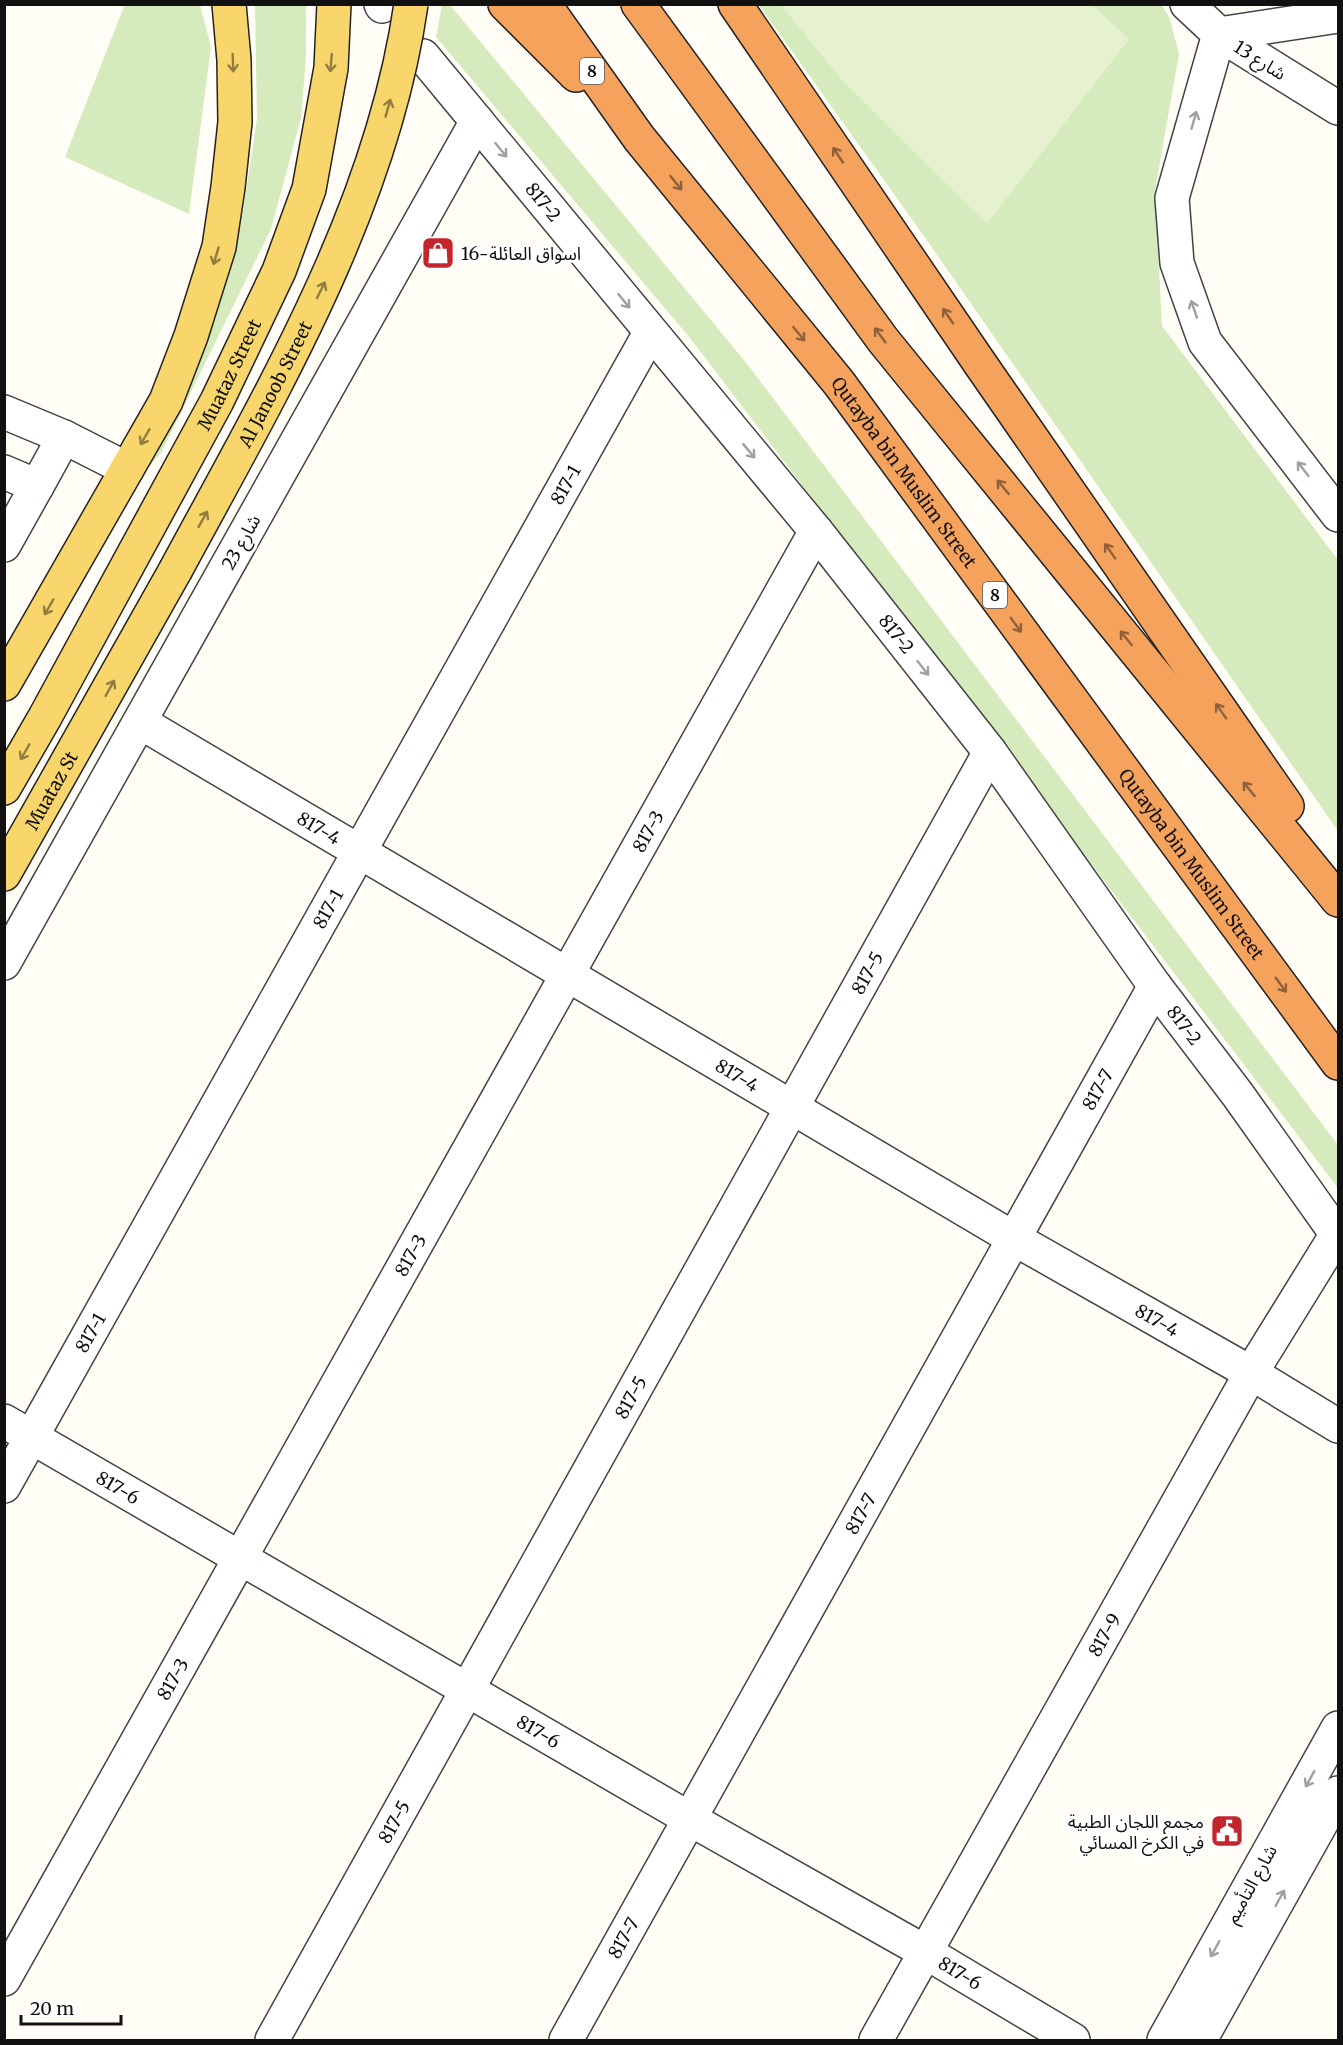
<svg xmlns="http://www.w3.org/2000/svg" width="1343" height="2045" font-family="Merriweather,'Noto Sans Arabic',serif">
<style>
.green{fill:#d5ebbd}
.pitch{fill:#e6f2cf}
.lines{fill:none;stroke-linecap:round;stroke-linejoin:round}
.minor-casing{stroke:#444;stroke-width:36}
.major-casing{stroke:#222;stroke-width:36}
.highway-casing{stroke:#222;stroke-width:36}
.minor{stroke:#fff;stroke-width:33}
.major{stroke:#f9d66b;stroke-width:33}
.highway{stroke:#f5a25d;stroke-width:33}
.major-bridge-casing{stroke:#222;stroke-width:36;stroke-linecap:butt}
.major-bridge{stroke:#f9d66b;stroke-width:33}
.oneway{stroke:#917d42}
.oneway2{stroke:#a0a0a0}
.oneway3{stroke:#8e613b}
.labels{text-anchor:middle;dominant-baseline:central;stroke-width:6;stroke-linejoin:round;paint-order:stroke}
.shield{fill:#fff;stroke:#585858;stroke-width:1.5}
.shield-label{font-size:16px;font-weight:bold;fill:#111}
.street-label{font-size:18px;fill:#111;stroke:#fff}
.poi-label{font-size:18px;fill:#111;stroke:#fff;text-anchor:start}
</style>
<rect width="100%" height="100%" fill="#fffdf5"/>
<!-- green -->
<g class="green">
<path d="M 125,4 L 200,5 L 211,47 L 189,214 L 65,157 Z"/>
<path d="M 255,5 L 306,5 L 306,57 L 301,118 L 271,229 L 161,453 L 145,471 L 210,316 L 241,224 L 257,119 Z"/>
<path d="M 442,5 L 450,5 L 748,365 L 1338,1145 L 1338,1188 L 690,338 L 436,37 Z"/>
<path d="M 759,5 L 1162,5 L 1170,19 L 1179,54 L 1155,190 L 1162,326 L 1338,560 L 1338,831 L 926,239 Z"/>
</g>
<!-- pitch -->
<path class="pitch" d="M 781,5 L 1092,5 L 1129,39 L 987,224 L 842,80 Z"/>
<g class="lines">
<!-- minor casing -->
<g class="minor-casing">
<g id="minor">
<path d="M 381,4 L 382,6"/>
<path d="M 1187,4 L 1219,34 L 1338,108"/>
<path d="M 1338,16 L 1219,34 L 1172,198 L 1177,263 L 1205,342 L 1338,515"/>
<path id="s1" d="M 423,56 L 816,531 L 990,752 L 1155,986 L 1238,1095 L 1338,1236"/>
<path d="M 4,412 L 64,437 L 127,469"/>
<path d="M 4,472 L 37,486 L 4,545"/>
<path d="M 37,486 L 64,437"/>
<path id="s2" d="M 140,722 L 1013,1238 L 1251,1373 L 1338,1426"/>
<path d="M 4,963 L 477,121"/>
<path id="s3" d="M 4,1421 L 690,1819 L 927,1953 L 1073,2040"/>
<path id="s4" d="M 4,1486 L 650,333"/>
<path id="s5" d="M 4,1979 L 816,531"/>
<path id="s6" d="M 272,2040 L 990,752"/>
<path id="s7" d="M 566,2040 L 1155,986"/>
<path id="s8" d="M 876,2040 L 1251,1373 L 1337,1234"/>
<path d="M 1164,2040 L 1338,1728"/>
<path d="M 1200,2040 L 1338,1793"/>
</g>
</g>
<!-- major casing -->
<g class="major-casing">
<g id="major">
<path d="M 4,684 L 166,401 L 191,336 L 219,247 L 228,187 L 235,122 L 234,60 L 229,4"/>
<path id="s9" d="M 4,788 L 45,717 L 217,401 L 279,271 L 309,189 L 331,68 L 334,4"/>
<path id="s10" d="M 4,874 L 175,571"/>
</g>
</g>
<!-- highway casing -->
<g class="highway-casing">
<g id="highway">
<path d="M 505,4 L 576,75"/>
<path id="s11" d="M 544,4 L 639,138 L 839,383 L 1338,1063"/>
<path d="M 638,4 L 883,340 L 1338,900"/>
<path d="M 735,4 L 981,365 L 1287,806"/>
</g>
</g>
<!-- minor -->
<use href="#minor" class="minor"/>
<!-- major -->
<use href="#major" class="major"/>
<!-- highway -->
<use href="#highway" class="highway"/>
<!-- major-bridge casing -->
<g class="major-bridge-casing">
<g id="major-bridge">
<path id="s12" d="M 175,571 C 271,393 382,208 411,4"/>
</g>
</g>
<!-- major-bridge -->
<use href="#major-bridge" class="major-bridge"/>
</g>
<!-- one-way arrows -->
<defs><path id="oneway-shaft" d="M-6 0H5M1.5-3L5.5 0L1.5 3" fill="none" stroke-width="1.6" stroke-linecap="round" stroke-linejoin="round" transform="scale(1.5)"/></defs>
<g class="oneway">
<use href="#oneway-shaft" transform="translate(233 63) rotate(88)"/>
<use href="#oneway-shaft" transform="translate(331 63) rotate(95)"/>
<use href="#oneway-shaft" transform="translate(388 108) rotate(-74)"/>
<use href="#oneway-shaft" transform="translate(216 256) rotate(107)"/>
<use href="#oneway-shaft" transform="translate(321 290) rotate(-64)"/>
<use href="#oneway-shaft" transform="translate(145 437) rotate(120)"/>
<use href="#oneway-shaft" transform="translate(203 519) rotate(-61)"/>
<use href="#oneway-shaft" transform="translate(49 607) rotate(120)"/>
<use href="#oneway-shaft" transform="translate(110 688) rotate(-61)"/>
<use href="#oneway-shaft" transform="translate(25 752) rotate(120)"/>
</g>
<g class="oneway2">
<use href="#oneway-shaft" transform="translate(1194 120) rotate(-74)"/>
<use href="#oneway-shaft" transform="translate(501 150) rotate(51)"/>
<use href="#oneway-shaft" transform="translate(624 301) rotate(51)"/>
<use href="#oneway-shaft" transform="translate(1194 309) rotate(-109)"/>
<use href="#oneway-shaft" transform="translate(749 451) rotate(50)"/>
<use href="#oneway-shaft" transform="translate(1303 469) rotate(-128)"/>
<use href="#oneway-shaft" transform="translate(923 668) rotate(52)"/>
<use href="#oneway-shaft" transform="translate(1310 1779) rotate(119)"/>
<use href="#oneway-shaft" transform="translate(1280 1898) rotate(-61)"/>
<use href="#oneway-shaft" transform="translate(1215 1949) rotate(119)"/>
</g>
<g class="oneway3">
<use href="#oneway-shaft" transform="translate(838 155) rotate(-124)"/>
<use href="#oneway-shaft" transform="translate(676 183) rotate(51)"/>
<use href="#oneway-shaft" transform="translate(948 316) rotate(-124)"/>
<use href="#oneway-shaft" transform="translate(799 334) rotate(51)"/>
<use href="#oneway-shaft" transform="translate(880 335) rotate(-127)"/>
<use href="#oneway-shaft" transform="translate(1003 487) rotate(-129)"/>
<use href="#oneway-shaft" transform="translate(1110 551) rotate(-125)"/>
<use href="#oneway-shaft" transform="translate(1016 625) rotate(54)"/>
<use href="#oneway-shaft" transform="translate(1126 638) rotate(-129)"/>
<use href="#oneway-shaft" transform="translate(1221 711) rotate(-125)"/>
<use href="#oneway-shaft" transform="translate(1249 789) rotate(-129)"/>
<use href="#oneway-shaft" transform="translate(1281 985) rotate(54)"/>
</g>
<!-- icons -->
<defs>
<g id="shop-square" transform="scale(1.725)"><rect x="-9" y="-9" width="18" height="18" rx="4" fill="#c4262e" stroke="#fff"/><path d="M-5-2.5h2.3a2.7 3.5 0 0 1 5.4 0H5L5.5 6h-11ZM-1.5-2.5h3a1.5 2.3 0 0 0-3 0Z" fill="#fff"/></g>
<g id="civic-square" transform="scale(1.725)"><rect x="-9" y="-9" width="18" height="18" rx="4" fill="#c4262e" stroke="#fff"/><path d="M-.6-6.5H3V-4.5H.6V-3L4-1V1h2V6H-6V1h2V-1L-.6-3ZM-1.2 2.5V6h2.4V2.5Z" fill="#fff"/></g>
</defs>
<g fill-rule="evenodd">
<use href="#shop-square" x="438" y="253"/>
<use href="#civic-square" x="1227" y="1831"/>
</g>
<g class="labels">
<!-- shield labels -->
<g class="shield">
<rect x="580" y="58" width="24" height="26" rx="4.5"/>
<rect x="983" y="582" width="24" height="26" rx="4.5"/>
</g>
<g class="shield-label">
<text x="592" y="71">8</text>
<text x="995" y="595">8</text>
</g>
<!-- street labels -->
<g class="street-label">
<text transform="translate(1260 60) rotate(32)">شارع 13</text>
<text stroke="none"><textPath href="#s1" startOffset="189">817-2</textPath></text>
<text stroke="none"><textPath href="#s9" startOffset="471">Muataz Street</textPath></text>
<text stroke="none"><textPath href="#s12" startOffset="212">Al Janoob Street</textPath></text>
<text stroke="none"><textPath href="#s11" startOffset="591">Qutayba bin Muslim Street</textPath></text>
<text stroke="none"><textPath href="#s4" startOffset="1148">817-1</textPath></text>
<text transform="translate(241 542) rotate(-61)">شارع 23</text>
<text stroke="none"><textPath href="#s1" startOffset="747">817-2</textPath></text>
<text stroke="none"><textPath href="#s10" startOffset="96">Muataz St</textPath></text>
<text stroke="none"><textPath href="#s2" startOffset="208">817-4</textPath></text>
<text stroke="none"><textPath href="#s5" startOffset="1316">817-3</textPath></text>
<text stroke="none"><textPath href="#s11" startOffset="1077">Qutayba bin Muslim Street</textPath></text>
<text stroke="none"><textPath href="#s4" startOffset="662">817-1</textPath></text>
<text stroke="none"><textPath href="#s6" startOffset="1222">817-5</textPath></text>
<text stroke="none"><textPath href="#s1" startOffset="1233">817-2</textPath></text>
<text stroke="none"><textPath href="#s2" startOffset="694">817-4</textPath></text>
<text stroke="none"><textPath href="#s7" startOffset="1089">817-7</textPath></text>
<text stroke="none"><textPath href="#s5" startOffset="830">817-3</textPath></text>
<text stroke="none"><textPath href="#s2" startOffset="1180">817-4</textPath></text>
<text stroke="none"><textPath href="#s4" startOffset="176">817-1</textPath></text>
<text stroke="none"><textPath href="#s6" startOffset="736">817-5</textPath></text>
<text stroke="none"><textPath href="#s3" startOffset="132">817-6</textPath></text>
<text stroke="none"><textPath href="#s7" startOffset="603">817-7</textPath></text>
<text stroke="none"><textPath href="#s8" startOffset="465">817-9</textPath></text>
<text stroke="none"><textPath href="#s5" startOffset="344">817-3</textPath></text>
<text stroke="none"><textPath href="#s3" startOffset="618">817-6</textPath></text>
<text stroke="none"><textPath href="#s6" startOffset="250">817-5</textPath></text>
<text transform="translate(1251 1884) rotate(-61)">شارع التأميم</text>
<text stroke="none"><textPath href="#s7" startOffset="117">817-7</textPath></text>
<text stroke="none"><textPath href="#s3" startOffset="1104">817-6</textPath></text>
</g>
<!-- poi labels -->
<g class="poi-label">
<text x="461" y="253">16-اسواق العائلة</text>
<text x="1204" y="1821" text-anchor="end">مجمع اللجان الطبية<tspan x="1204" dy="21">في الكرخ المسائي</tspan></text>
</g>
</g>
<!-- border -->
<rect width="1343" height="2045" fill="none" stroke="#111111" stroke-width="12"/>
<!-- scale -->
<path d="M21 2015v9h100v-9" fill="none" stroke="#111111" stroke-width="3"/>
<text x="30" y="2015" font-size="18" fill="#111111" stroke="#ffffff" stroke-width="4.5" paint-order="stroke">20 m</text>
</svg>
